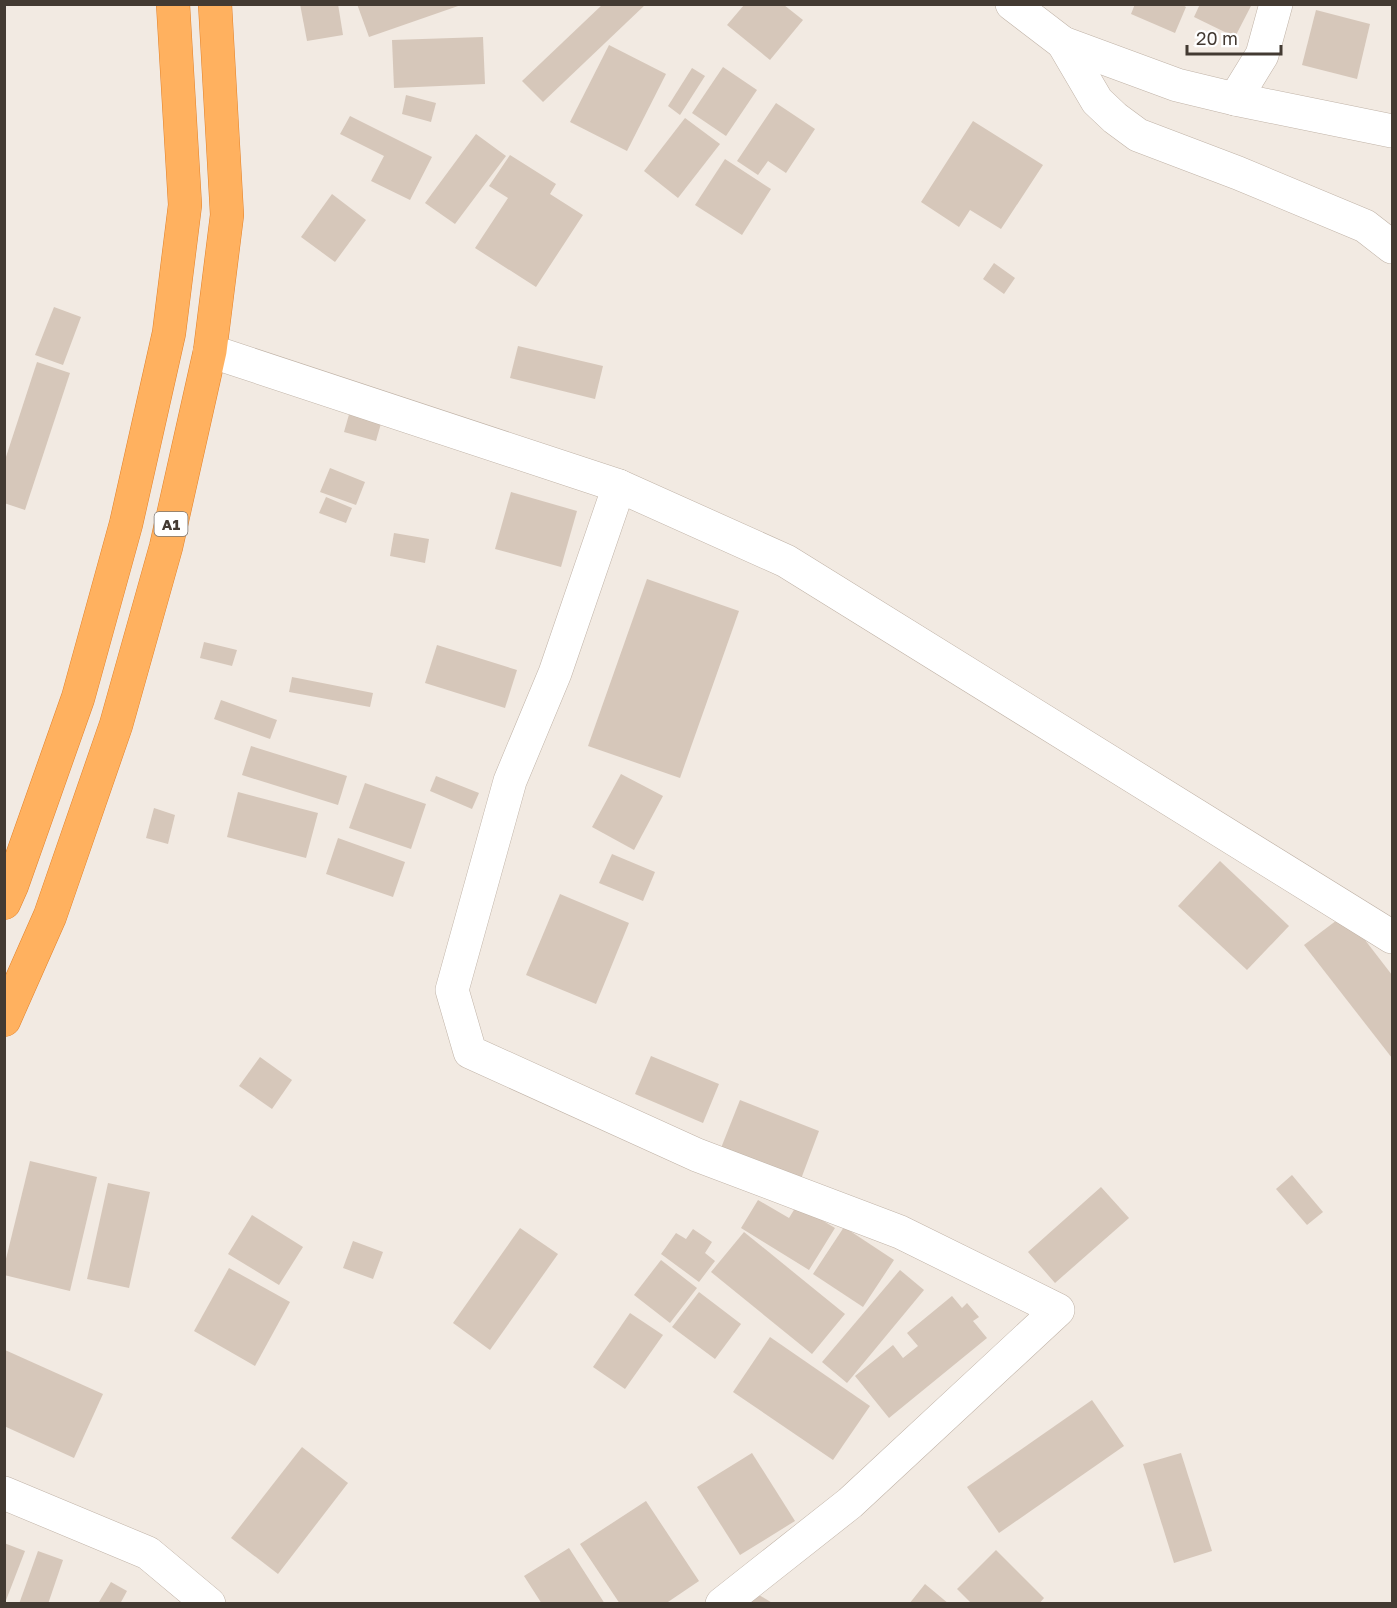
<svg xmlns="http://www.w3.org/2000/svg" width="1397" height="1608" font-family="'Golos Text',sans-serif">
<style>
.building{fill:#d6c7ba}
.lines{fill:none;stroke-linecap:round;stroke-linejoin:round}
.minor-casing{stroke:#c0b3a7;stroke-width:34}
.highway-casing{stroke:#e2822b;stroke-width:34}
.minor{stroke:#fff;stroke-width:33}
.highway{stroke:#ffb15f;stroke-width:33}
.labels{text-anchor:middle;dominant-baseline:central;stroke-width:4.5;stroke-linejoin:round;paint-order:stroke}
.shield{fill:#fff;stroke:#7b7570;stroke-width:1.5}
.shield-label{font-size:15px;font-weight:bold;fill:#433a32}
</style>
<rect width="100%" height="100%" fill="#f2eae2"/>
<!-- building -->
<g class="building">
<path d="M 300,4 L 338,4 L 343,35 L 307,41 Z"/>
<path d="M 357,4 L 461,4 L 461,5 L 369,37 Z"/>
<path d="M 603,4 L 646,4 L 543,102 L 522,81 Z"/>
<path d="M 1135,4 L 1181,4 L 1186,7 L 1175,33 L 1131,14 Z"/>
<path d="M 1200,4 L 1252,4 L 1235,37 L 1194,17 Z"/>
<path d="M 744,5 L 784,5 L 803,20 L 770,60 L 727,25 Z"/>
<path d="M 1316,10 L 1370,24 L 1357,79 L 1302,65 Z"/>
<path d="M 483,37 L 485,84 L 394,88 L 392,40 Z"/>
<path d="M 609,45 L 666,74 L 627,151 L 570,122 Z"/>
<path d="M 723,67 L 757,90 L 726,136 L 692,113 Z"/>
<path d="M 692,68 L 705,76 L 680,115 L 668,106 Z"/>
<path d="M 406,95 L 436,103 L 431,122 L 402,114 Z"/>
<path d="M 776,103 L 815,129 L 786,173 L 768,161 L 758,175 L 737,161 Z"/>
<path d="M 350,116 L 432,157 L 410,200 L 371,181 L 384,156 L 340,134 Z"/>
<path d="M 685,118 L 720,144 L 678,198 L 644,171 Z"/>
<path d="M 973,121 L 1043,165 L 1001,229 L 970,210 L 959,227 L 921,202 Z"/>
<path d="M 476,134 L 506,156 L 455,224 L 425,203 Z"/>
<path d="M 510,155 L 556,184 L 550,194 L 583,215 L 536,287 L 475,248 L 508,198 L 489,186 Z"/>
<path d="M 725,159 L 771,189 L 742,235 L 695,205 Z"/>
<path d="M 332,194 L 366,220 L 335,262 L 301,237 Z"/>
<path d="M 994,263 L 1015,278 L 1004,294 L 983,279 Z"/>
<path d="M 54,307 L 81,317 L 63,365 L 35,355 Z"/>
<path d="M 518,346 L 603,366 L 595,399 L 510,378 Z"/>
<path d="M 37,362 L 70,373 L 25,510 L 4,503 L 4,463 Z"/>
<path d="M 350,411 L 382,420 L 376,441 L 344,432 Z"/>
<path d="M 330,468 L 365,482 L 356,505 L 320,492 Z"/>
<path d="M 511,492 L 577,511 L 561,567 L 495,549 Z"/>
<path d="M 326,497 L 352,508 L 346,523 L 319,513 Z"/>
<path d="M 394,533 L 429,539 L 425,563 L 390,556 Z"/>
<path d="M 647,579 L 739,611 L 680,778 L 588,746 Z"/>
<path d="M 204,642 L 237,650 L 232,666 L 200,658 Z"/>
<path d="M 437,645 L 517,670 L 505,708 L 425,683 Z"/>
<path d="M 292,677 L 373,693 L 370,707 L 289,692 Z"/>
<path d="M 221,700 L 277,720 L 270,739 L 214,719 Z"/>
<path d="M 251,746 L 347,776 L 338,805 L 242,775 Z"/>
<path d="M 621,774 L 663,796 L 634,850 L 592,827 Z"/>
<path d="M 436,776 L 479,793 L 472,809 L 430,791 Z"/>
<path d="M 365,783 L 426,804 L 411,849 L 349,828 Z"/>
<path d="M 238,792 L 318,813 L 306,858 L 227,837 Z"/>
<path d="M 154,808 L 175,815 L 168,844 L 146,838 Z"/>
<path d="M 338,838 L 405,862 L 393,897 L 326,874 Z"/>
<path d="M 612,854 L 655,872 L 643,901 L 599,883 Z"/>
<path d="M 1220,861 L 1289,926 L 1247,970 L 1178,906 Z"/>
<path d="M 560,894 L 629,923 L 596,1004 L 526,975 Z"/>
<path d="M 1345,914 L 1392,975 L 1392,1058 L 1304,945 Z"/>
<path d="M 651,1056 L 719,1084 L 703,1123 L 635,1094 Z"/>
<path d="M 260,1057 L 292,1080 L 272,1109 L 239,1086 Z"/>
<path d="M 740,1100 L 819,1131 L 801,1179 L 721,1148 Z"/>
<path d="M 30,1161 L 97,1177 L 70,1291 L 4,1275 L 4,1267 Z"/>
<path d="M 1292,1175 L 1323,1212 L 1307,1225 L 1276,1189 Z"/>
<path d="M 108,1183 L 150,1192 L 129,1288 L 87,1279 Z"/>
<path d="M 1101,1187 L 1129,1218 L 1055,1283 L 1028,1252 Z"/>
<path d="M 758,1200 L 789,1218 L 797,1205 L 835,1228 L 809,1270 L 741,1228 Z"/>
<path d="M 252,1215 L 303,1247 L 279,1285 L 228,1254 Z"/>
<path d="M 844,1227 L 894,1260 L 863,1307 L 813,1274 Z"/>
<path d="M 520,1228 L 558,1254 L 490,1350 L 453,1323 Z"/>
<path d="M 693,1229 L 712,1242 L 705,1253 L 715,1261 L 699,1282 L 661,1254 L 676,1233 L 686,1239 Z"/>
<path d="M 744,1232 L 845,1314 L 812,1354 L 711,1272 Z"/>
<path d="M 353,1241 L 383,1252 L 373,1279 L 343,1268 Z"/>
<path d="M 661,1260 L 697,1288 L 670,1323 L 634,1295 Z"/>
<path d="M 229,1268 L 290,1302 L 255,1366 L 194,1331 Z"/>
<path d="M 900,1270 L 924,1290 L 847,1383 L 822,1362 Z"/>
<path d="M 699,1292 L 741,1324 L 715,1359 L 672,1327 Z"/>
<path d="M 952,1296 L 962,1308 L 967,1303 L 979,1317 L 973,1321 L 987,1338 L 889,1418 L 855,1376 L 893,1345 L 903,1358 L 918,1346 L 907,1333 Z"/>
<path d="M 630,1313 L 663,1335 L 625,1389 L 593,1367 Z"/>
<path d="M 770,1337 L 870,1406 L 833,1460 L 733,1392 Z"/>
<path d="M 5,1350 L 103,1394 L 74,1458 L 4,1426 Z"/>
<path d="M 1092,1400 L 1124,1446 L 999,1533 L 967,1487 Z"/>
<path d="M 302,1447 L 348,1483 L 278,1574 L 231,1538 Z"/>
<path d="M 752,1453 L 795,1521 L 740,1555 L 697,1487 Z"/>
<path d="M 1181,1453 L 1212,1551 L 1174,1563 L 1143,1464 Z"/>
<path d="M 646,1501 L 699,1581 L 665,1604 L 620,1604 L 580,1544 Z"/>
<path d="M 4,1543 L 25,1551 L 5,1603 L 4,1603 Z"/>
<path d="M 569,1548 L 605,1604 L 542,1604 L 524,1576 Z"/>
<path d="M 996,1550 L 1044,1598 L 1039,1604 L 972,1604 L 957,1589 Z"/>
<path d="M 38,1551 L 63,1560 L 48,1604 L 19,1604 Z"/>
<path d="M 111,1582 L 127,1591 L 120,1604 L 101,1604 L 99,1602 Z"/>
<path d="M 925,1584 L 949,1604 L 909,1604 Z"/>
<path d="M 754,1592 L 774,1604 L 751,1604 Z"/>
</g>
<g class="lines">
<!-- minor casing -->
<g class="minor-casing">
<g id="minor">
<path d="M 1012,4 L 1063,43 L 1177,85 L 1235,99 L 1392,131"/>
<path d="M 1063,43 L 1097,101 L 1115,118 L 1138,135 L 1238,173 L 1365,226 L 1392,247"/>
<path d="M 1235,99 L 1262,55 L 1276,4"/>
<path d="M 210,351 L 619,486 L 786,561 L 1392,937"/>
<path d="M 619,486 L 555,673 L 510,781 L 452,990 L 470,1052 L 697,1155 L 900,1232 L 1058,1310 L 850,1503 L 722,1604"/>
<path d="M 4,1493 L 148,1553 L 209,1604"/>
</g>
</g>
<!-- highway casing -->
<g class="highway-casing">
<g id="highway">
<path d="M 4,903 L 12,885 L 78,698 L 126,524 L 169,333 L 185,205 L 173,4"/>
<path d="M 4,1020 L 50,916 L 116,725 L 166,547 L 210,351 L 227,215 L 215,4"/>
</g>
</g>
<!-- minor -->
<use href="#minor" class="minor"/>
<!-- highway -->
<use href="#highway" class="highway"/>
</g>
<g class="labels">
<!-- shield labels -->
<rect class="shield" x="154.5" y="512" width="33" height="24" rx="4.5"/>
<g class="shield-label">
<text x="171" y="524">A1</text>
</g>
</g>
<!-- border -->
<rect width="1397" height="1608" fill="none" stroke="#433a32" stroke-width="12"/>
<!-- scale -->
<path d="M1187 45v9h94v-9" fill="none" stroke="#433a32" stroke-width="3"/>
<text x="1196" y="45" font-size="18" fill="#433a32" stroke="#ffffff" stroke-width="4.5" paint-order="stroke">20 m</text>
</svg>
